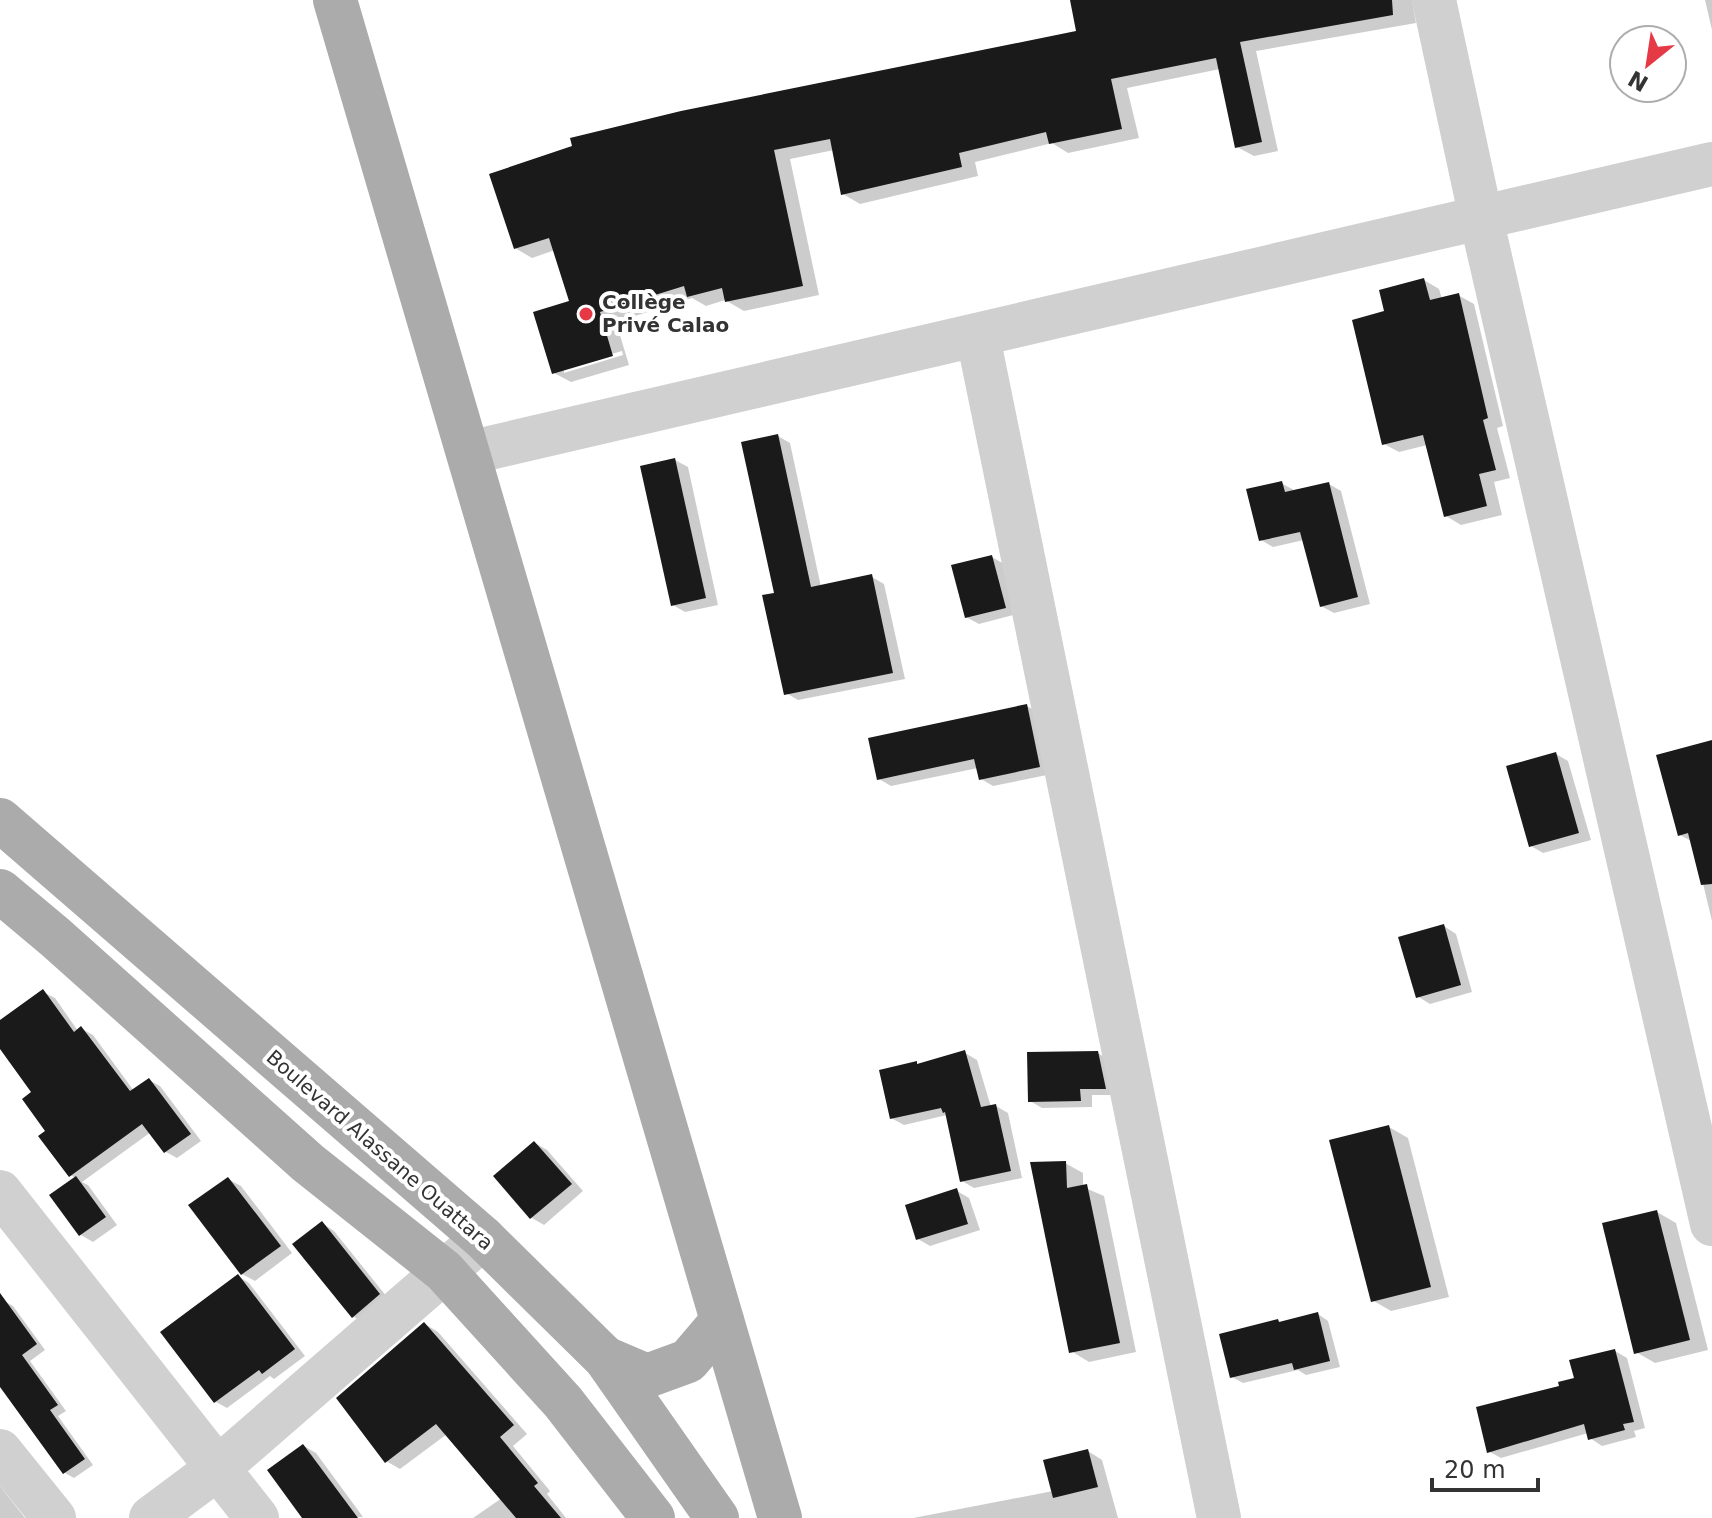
<svg xmlns="http://www.w3.org/2000/svg" width="1712" height="1518" font-family="'DejaVu Sans',sans-serif">
<style>
.shadow{fill:#0003;fill-rule:evenodd}
.building{fill:#1a1a1a}
.lines{fill:none;stroke-linecap:round;stroke-linejoin:round}
.minor{stroke:#d0d0d0;stroke-width:44}
.major{stroke:#ababab;stroke-width:44}
.poi-dot{fill:#e63946;stroke:#fff;stroke-width:3}
.labels{text-anchor:middle;dominant-baseline:central;stroke-width:8;stroke-linejoin:round;paint-order:stroke}
.poi-label{font-size:20px;font-weight:bold;fill:#333;stroke:#fff;text-anchor:start}
.street-label{font-size:20px;fill:#333;stroke:#fff}
</style>
<rect width="100%" height="100%" fill="#fff"/>
<!-- shadow -->
<g class="shadow">
<path d="M 1071,0 L 1412,0 L 1416,23 L 1256,51 L 1278,151 L 1254,156 L 1237,147 L 1220,69 L 1127,88 L 1139,138 L 1068,153 L 1052,143 L 975,162 L 978,176 L 860,204 L 843,194 L 834,150 L 790,159 L 819,295 L 744,311 L 725,300 L 706,306 L 692,298 L 616,322 L 629,365 L 571,382 L 554,373 L 572,303 L 555,250 L 532,258 L 515,248 L 1078,33 ZM 622,351 L 623,355 L 564,373 L 564,368 Z"/>
<path d="M 1705,0 L 1712,0 L 1712,30 Z"/>
<path d="M 1424,280 L 1439,289 L 1442,299 L 1458,295 L 1474,304 L 1503,426 L 1497,428 L 1510,478 L 1494,482 L 1502,515 L 1461,525 L 1446,516 L 1427,445 L 1399,452 L 1384,444 L 1387,313 Z"/>
<path d="M 778,436 L 790,443 L 821,587 L 872,577 L 884,584 L 905,679 L 798,700 L 786,693 L 777,594 Z"/>
<path d="M 675,460 L 688,467 L 718,605 L 685,612 L 673,605 Z"/>
<path d="M 1281,483 L 1294,490 L 1329,484 L 1341,491 L 1370,604 L 1334,613 L 1321,606 L 1304,540 L 1273,547 L 1261,540 Z"/>
<path d="M 992,557 L 1004,564 L 1017,614 L 979,624 L 966,617 Z"/>
<path d="M 1027,706 L 1039,713 L 1052,774 L 993,786 L 981,779 L 978,768 L 891,786 L 879,779 Z"/>
<path d="M 1712,742 L 1712,921 L 1693,842 L 1680,835 Z"/>
<path d="M 1556,754 L 1568,761 L 1591,840 L 1543,853 L 1531,846 Z"/>
<path d="M 1444,926 L 1456,934 L 1472,992 L 1430,1004 L 1417,996 Z"/>
<path d="M 43,992 L 55,998 L 78,1031 L 82,1029 L 93,1035 L 134,1091 L 149,1080 L 160,1086 L 201,1141 L 177,1158 L 166,1152 L 151,1132 L 82,1182 L 88,1185 L 117,1225 L 93,1242 L 81,1235 L 52,1196 L 76,1178 L 70,1175 L 48,1132 L 34,1092 L 0,1045 L 0,1023 Z"/>
<path d="M 965,1053 L 977,1060 L 991,1107 L 996,1106 L 1008,1113 L 1022,1178 L 974,1188 L 962,1181 L 947,1115 L 904,1125 L 891,1118 L 919,1065 Z"/>
<path d="M 1098,1053 L 1110,1061 L 1117,1095 L 1092,1095 L 1092,1107 L 1042,1108 L 1030,1101 Z"/>
<path d="M 1389,1127 L 1408,1138 L 1449,1297 L 1391,1311 L 1372,1300 Z"/>
<path d="M 535,1143 L 547,1150 L 583,1191 L 544,1225 L 532,1218 L 496,1176 Z"/>
<path d="M 1065,1163 L 1083,1173 L 1083,1187 L 1104,1196 L 1136,1352 L 1089,1362 L 1071,1351 Z"/>
<path d="M 228,1179 L 241,1186 L 292,1253 L 255,1281 L 242,1274 Z"/>
<path d="M 957,1191 L 969,1198 L 980,1230 L 930,1246 L 918,1239 Z"/>
<path d="M 1657,1212 L 1676,1223 L 1708,1350 L 1655,1363 L 1636,1352 Z"/>
<path d="M 322,1223 L 334,1231 L 391,1302 L 366,1324 L 354,1317 L 295,1244 Z"/>
<path d="M 238,1276 L 249,1283 L 305,1356 L 274,1379 L 270,1376 L 227,1408 L 216,1402 Z"/>
<path d="M 4,1301 L 13,1306 L 45,1350 L 30,1361 L 66,1411 L 58,1416 L 93,1465 L 74,1478 L 65,1473 L 0,1383 L 0,1304 Z"/>
<path d="M 1318,1314 L 1328,1321 L 1340,1367 L 1306,1375 L 1298,1370 L 1243,1383 L 1232,1377 L 1278,1321 L 1282,1323 Z"/>
<path d="M 425,1324 L 438,1332 L 527,1434 L 513,1446 L 550,1491 L 547,1494 L 566,1518 L 473,1518 L 502,1498 L 447,1434 L 400,1469 L 386,1461 Z"/>
<path d="M 1615,1351 L 1627,1358 L 1645,1428 L 1634,1431 L 1636,1437 L 1602,1446 L 1590,1438 L 1588,1433 L 1501,1458 L 1488,1451 L 1561,1388 Z"/>
<path d="M 304,1446 L 316,1453 L 363,1517 L 305,1518 Z"/>
<path d="M 1088,1451 L 1102,1460 L 1118,1518 L 913,1518 L 1053,1491 Z"/>
<path d="M 0,1486 L 25,1518 L 0,1518 Z"/>
</g>
<!-- building -->
<g class="building">
<path d="M 1070,0 L 1392,0 L 1393,15 L 1240,42 L 1262,142 L 1235,148 L 1216,58 L 1111,79 L 1122,129 L 1049,144 L 1046,132 L 959,153 L 962,167 L 841,195 L 830,139 L 774,150 L 803,286 L 725,302 L 722,288 L 687,297 L 684,286 L 600,312 L 613,356 L 552,374 L 533,312 L 569,301 L 549,238 L 514,249 L 489,174 L 572,146 L 570,138 L 681,111 L 1076,31 Z"/>
<path d="M 1424,278 L 1430,300 L 1459,293 L 1488,418 L 1483,420 L 1496,470 L 1479,474 L 1487,506 L 1444,517 L 1423,435 L 1382,445 L 1352,320 L 1384,311 L 1379,290 Z"/>
<path d="M 778,434 L 811,587 L 872,574 L 893,673 L 784,695 L 762,595 L 774,593 L 741,442 Z"/>
<path d="M 675,458 L 706,598 L 671,606 L 640,466 Z"/>
<path d="M 1282,481 L 1285,492 L 1329,482 L 1358,597 L 1320,607 L 1300,532 L 1259,541 L 1246,489 Z"/>
<path d="M 992,555 L 1006,608 L 965,618 L 951,565 Z"/>
<path d="M 1027,704 L 1040,767 L 979,780 L 974,759 L 877,780 L 868,738 Z"/>
<path d="M 1712,740 L 1712,884 L 1701,885 L 1688,833 L 1678,836 L 1656,755 Z"/>
<path d="M 1556,752 L 1579,833 L 1529,847 L 1506,766 Z"/>
<path d="M 1444,924 L 1461,985 L 1416,998 L 1398,937 Z"/>
<path d="M 43,989 L 74,1032 L 81,1026 L 130,1091 L 149,1078 L 191,1134 L 164,1153 L 142,1124 L 69,1177 L 38,1136 L 45,1131 L 22,1099 L 31,1092 L 0,1049 L 0,1020 Z"/>
<path d="M 965,1050 L 981,1107 L 996,1104 L 1011,1171 L 960,1182 L 945,1112 L 943,1113 L 941,1108 L 890,1119 L 879,1070 L 917,1061 L 917,1064 Z"/>
<path d="M 1098,1051 L 1106,1089 L 1080,1089 L 1081,1101 L 1028,1102 L 1027,1052 Z"/>
<path d="M 1389,1125 L 1431,1287 L 1371,1302 L 1329,1140 Z"/>
<path d="M 534,1141 L 572,1184 L 530,1219 L 493,1176 Z"/>
<path d="M 1066,1161 L 1067,1188 L 1087,1184 L 1120,1343 L 1069,1353 L 1030,1162 Z"/>
<path d="M 76,1176 L 106,1217 L 79,1236 L 49,1195 Z"/>
<path d="M 228,1177 L 281,1246 L 241,1275 L 188,1205 Z"/>
<path d="M 957,1188 L 968,1224 L 916,1240 L 905,1205 Z"/>
<path d="M 1657,1210 L 1690,1340 L 1634,1354 L 1602,1223 Z"/>
<path d="M 322,1221 L 380,1294 L 352,1318 L 292,1244 Z"/>
<path d="M 238,1274 L 295,1349 L 262,1374 L 259,1370 L 214,1403 L 160,1332 Z"/>
<path d="M 0,1293 L 37,1344 L 22,1355 L 58,1405 L 50,1410 L 85,1459 L 63,1474 L 0,1387 Z"/>
<path d="M 1318,1312 L 1330,1361 L 1294,1370 L 1292,1363 L 1230,1378 L 1219,1334 L 1278,1319 L 1279,1322 Z"/>
<path d="M 424,1322 L 514,1425 L 500,1437 L 538,1483 L 534,1486 L 561,1518 L 516,1518 L 436,1424 L 385,1463 L 336,1398 Z"/>
<path d="M 1615,1349 L 1634,1422 L 1623,1424 L 1625,1430 L 1588,1440 L 1584,1424 L 1487,1453 L 1476,1407 L 1559,1386 L 1558,1382 L 1574,1378 L 1569,1360 Z"/>
<path d="M 303,1444 L 358,1518 L 302,1518 L 267,1470 Z"/>
<path d="M 1088,1449 L 1098,1487 L 1053,1498 L 1043,1460 Z"/>
</g>
<g class="lines">
<!-- minor -->
<g class="minor">
<path d="M 1434,0 L 1481,218 L 1712,1224"/>
<path d="M 978,337 L 1219,1518"/>
<path d="M 468,453 L 1712,164"/>
<path d="M 0,1192 L 257,1518"/>
<path d="M 0,1451 L 54,1518"/>
<path d="M 151,1518 L 218,1468 L 483,1238"/>
</g>
<!-- major -->
<g class="major">
<path d="M 335,0 L 780,1518"/>
<path d="M 0,820 L 483,1238 L 605,1358 L 717,1518"/>
<path d="M 0,891 L 55,937 L 308,1163 L 444,1271 L 563,1402 L 653,1518"/>
<path d="M 605,1358 L 647,1376 L 688,1361 L 722,1321"/>
</g>
</g>
<!-- markers -->
<circle class="poi-dot" cx="586" cy="314" r="8"/>
<g class="labels">
<!-- poi labels -->
<g class="poi-label">
<text x="602" y="302">Collège<tspan x="602" dy="23">Privé Calao</tspan></text>
</g>
<!-- street labels -->
<g class="street-label">
<text transform="translate(380 1150) rotate(41)">Boulevard Alassane Ouattara</text>
</g>
</g>
<!-- north arrow -->
<g transform="translate(1648 64) rotate(210)"><circle r="38" fill="#ffffff" stroke="#adadad" stroke-width="2"/>
<path d="M0-6L14 30L0 20L-14 30Z" fill="#e63946"/>
<text y="-12" font-size="22" font-weight="bold" text-anchor="middle" fill="#333333">N</text>
</g>
<!-- scale -->
<path d="M1432 1478v12h106v-12" fill="none" stroke="#333333" stroke-width="4"/>
<text x="1444" y="1478" font-size="24" fill="#333333" stroke="#ffffff" stroke-width="6" paint-order="stroke">20 m</text>
</svg>
